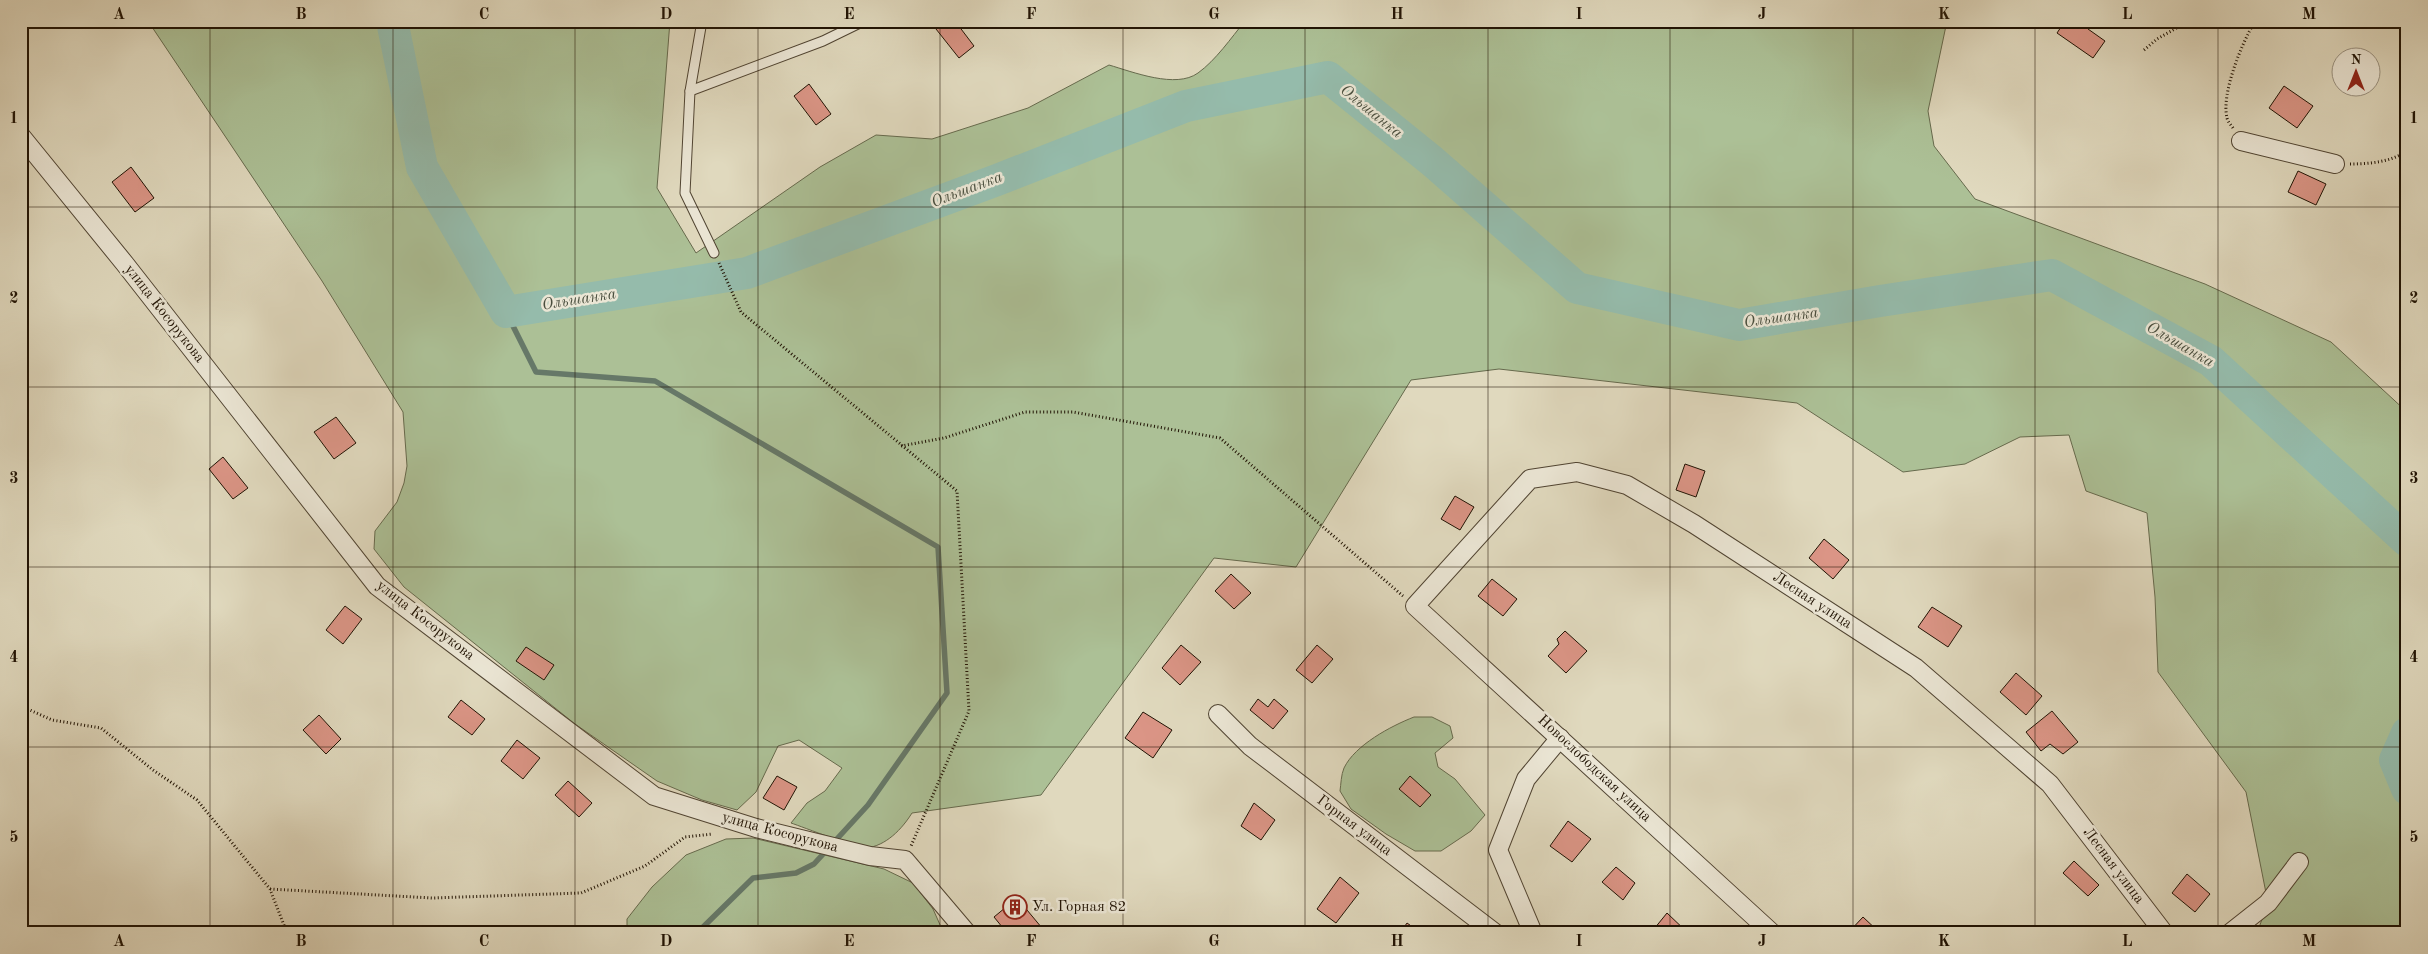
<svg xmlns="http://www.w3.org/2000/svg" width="2428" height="954" font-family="'Old Standard TT',serif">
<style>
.green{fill:#acc096;stroke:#666a4d}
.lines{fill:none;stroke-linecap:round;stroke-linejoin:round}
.stream{stroke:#667868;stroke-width:5.5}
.river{stroke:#95bbab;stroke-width:32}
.building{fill:#db9586;stroke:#201304}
.lane-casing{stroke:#504432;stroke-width:11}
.street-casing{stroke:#504432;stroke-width:20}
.path{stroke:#201304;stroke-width:3;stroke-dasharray:1 2.5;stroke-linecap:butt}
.lane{stroke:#ebe6d5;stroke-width:9}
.street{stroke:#ebe6d5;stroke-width:18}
.grid{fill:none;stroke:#201304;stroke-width:1;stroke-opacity:0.55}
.labels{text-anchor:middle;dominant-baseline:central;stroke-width:5;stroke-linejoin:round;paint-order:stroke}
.street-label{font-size:15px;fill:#201304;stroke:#ebe6d5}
.poi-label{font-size:15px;fill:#201304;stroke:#ebe6d5;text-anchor:start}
.water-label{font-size:16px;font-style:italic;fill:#494e3e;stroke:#ebe6d5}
.neatline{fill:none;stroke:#201304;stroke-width:2}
.grid-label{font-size:16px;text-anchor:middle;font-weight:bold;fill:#201304}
</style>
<rect width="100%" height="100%" fill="#e0d9be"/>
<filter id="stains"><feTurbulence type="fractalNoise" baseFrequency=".004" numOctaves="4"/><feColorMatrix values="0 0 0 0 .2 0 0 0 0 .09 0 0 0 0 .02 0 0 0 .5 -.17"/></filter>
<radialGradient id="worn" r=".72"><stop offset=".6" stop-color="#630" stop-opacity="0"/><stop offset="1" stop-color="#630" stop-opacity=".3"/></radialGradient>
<!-- green -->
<g class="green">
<path d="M 148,21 L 670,21 L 657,188 L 696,253 L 820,167 L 876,135 L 932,139 L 1028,108 L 1109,65 C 1133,72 1176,89 1198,73 C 1216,60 1231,38 1245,21 L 1947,21 L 1928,111 L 1934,146 L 1975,199 L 2205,284 L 2331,342 L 2407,412 L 2407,933 L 2257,933 L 2268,903 L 2246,792 L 2158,672 L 2155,597 L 2147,513 L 2086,491 L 2069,435 L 2020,437 L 1965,464 L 1903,472 L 1797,403 L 1499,369 L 1411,380 L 1296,567 L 1214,558 L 1041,795 L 912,813 C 902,829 886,846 866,848 C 859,849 803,827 791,823 L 807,803 L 825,791 L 842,768 L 799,740 L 778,746 L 756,792 L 737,810 L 702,800 L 657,781 L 575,724 L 404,587 L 374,549 L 375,531 L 397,502 L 404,483 L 407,466 L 403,412 L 322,281 Z"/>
<path d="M 1414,717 L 1432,717 L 1450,726 L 1453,738 L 1435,753 L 1438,767 L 1455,779 L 1485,815 L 1471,831 L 1441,851 L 1415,851 L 1386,834 L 1351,809 L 1340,791 C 1341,784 1341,775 1344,768 C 1355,745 1391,726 1414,717 Z"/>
<path d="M 753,838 L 884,869 L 913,883 L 933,909 L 941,927 L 940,933 L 627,933 L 627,919 L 652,887 L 686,855 L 726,839 Z"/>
</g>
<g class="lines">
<!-- stream -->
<path class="stream" d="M 506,312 L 536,372 L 655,381 L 938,547 L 947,693 L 868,805 L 814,864 L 796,873 L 753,878 L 697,933"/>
<!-- river -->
<g class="river">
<path d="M 392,21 L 422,167 L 506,312 L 747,273 L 997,180 L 1186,106 L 1328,77 L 1432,161 L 1577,288 L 1739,325 L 1880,301 L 2052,275 L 2211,361 L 2407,541"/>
<path d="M 2407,733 L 2395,760 L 2407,789"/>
</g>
</g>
<!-- building -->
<g class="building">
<path d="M 946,21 L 955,21 L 974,46 L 959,58 L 936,29 Z"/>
<path d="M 2065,21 L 2089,21 L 2092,23 L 2088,29 L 2105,41 L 2093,58 L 2057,33 Z"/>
<path d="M 809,84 L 831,114 L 816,125 L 794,96 Z"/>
<path d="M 2284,86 L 2313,106 L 2297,128 L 2269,108 Z"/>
<path d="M 131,167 L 154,198 L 135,212 L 112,182 Z"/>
<path d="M 2298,171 L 2326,184 L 2316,205 L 2288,192 Z"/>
<path d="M 336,417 L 356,443 L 334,459 L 314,432 Z"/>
<path d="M 223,457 L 248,488 L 233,499 L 209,469 Z"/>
<path d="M 1685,464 L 1705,471 L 1696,497 L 1676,490 Z"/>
<path d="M 1455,496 L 1474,507 L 1460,530 L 1441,519 Z"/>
<path d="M 1824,539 L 1849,560 L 1833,579 L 1809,558 Z"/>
<path d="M 1231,574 L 1251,593 L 1234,609 L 1215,591 Z"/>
<path d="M 1492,579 L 1517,599 L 1503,616 L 1478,596 Z"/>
<path d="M 345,606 L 362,619 L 343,644 L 326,630 Z"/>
<path d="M 1932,607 L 1962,626 L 1948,647 L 1918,627 Z"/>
<path d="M 1565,631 L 1587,651 L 1566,673 L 1548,656 L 1559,644 L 1557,639 Z"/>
<path d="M 1181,645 L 1201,662 L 1180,685 L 1162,668 Z"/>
<path d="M 1317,645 L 1333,659 L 1312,683 L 1296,670 Z"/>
<path d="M 526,647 L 554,665 L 544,680 L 516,661 Z"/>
<path d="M 2016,673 L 2042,696 L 2026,715 L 2000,692 Z"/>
<path d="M 1258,699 L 1268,707 L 1274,699 L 1288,711 L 1273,729 L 1250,710 Z"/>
<path d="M 461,700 L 485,719 L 472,735 L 448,717 Z"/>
<path d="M 2052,711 L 2078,742 L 2063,754 L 2050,744 L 2041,751 L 2026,732 Z"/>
<path d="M 1143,712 L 1172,730 L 1153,758 L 1125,738 Z"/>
<path d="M 319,715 L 341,739 L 326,754 L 303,730 Z"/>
<path d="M 517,740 L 540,758 L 523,779 L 501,761 Z"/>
<path d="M 777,776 L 797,787 L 784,810 L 763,798 Z"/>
<path d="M 1410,776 L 1431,795 L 1420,807 L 1399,789 Z"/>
<path d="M 568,781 L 592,803 L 579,817 L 555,795 Z"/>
<path d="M 1254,803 L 1275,820 L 1261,840 L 1241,826 Z"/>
<path d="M 1568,821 L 1591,839 L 1572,862 L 1550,846 Z"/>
<path d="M 2074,861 L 2099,885 L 2088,896 L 2063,873 Z"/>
<path d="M 1616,867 L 1635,883 L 1623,900 L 1602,882 Z"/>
<path d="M 2187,874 L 2210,894 L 2195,912 L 2172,893 Z"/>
<path d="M 1340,877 L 1359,893 L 1336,923 L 1317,909 Z"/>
<path d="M 1017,898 L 1042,928 L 1035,933 L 1007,933 L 994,917 Z"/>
<path d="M 1667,913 L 1688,933 L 1659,933 L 1654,929 Z"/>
<path d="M 1863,917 L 1880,933 L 1848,933 Z"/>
<path d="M 1407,923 L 1421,933 L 1400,933 Z"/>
</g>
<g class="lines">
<!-- lane casing -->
<g class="lane-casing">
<g id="lane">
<path d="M 702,21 L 690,91 L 685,193 L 714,253"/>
<path d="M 690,91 L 823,41 L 864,21"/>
</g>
</g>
<!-- street casing -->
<g class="street-casing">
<g id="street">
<path d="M 21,136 L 125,264 L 377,586 L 654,796 L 756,828 L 870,856 L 905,860 L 967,933"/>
<path d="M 2241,141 L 2335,164"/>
<path d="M 1218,714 L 1250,746 L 1495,933"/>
<path d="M 1533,933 L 1498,850 L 1526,779 L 1560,738"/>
<path d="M 1772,933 L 1415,606 L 1530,479 L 1577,472 L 1627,485 L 1694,524 L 1916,668 L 2050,784 L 2164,933"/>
<path d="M 2230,933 L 2268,903 L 2299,862"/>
</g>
</g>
<!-- path -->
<g class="path">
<path d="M 2144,50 L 2157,39 L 2189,21"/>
<path d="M 2233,128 C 2231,125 2228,122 2227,118 C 2221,93 2242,43 2255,21"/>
<path d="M 2350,164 C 2369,164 2391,162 2407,151"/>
<path d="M 719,263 L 741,312 L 957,491 L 969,711 L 911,846"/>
<path d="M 901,446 L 944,438 L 1025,412 L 1073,412 L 1220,438 L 1403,596"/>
<path d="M 21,706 L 52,720 L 101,728 L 153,770 L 197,800 L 270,889 L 287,933"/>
<path d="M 270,889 L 432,898 L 581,893 L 645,866 L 685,837 L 713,834"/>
</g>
<!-- lane -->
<use href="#lane" class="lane"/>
<!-- street -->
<use href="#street" class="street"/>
</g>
<!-- grid -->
<path class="grid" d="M 210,21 L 210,933M 393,21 L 393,933M 575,21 L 575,933M 758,21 L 758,933M 940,21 L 940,933M 1123,21 L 1123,933M 1305,21 L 1305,933M 1488,21 L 1488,933M 1670,21 L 1670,933M 1853,21 L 1853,933M 2035,21 L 2035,933M 2218,21 L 2218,933M 21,207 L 2407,207M 21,387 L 2407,387M 21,567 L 2407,567M 21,747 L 2407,747"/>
<!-- icons -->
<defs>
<g id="building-ring" transform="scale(1.25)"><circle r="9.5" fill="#ebe6d5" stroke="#8f2418" stroke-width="1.5"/><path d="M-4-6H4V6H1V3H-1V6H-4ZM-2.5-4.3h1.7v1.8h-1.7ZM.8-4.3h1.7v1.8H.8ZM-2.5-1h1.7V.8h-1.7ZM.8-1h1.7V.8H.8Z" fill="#8f2418"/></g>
</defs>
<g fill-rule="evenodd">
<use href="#building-ring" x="1015" y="907"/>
</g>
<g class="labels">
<!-- street labels -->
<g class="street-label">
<text transform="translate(164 314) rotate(52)">улица Косорукова</text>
<text transform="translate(1812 601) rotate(33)">Лесная улица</text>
<text transform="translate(425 621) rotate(38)">улица Косорукова</text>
<text transform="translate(1594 769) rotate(43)">Новослободская улица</text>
<text transform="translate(1354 826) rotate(37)">Горная улица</text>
<text transform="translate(780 833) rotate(15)">улица Косорукова</text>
<text transform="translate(2113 866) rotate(53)">Лесная улица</text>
</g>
<!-- poi labels -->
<g class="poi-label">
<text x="1032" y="907">Ул. Горная 82</text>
</g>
<!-- water labels -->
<g class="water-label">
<text transform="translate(1371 112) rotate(39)">Ольшанка</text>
<text transform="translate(967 190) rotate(-21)">Ольшанка</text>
<text transform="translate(579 300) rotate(-9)">Ольшанка</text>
<text transform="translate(1781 318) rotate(-8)">Ольшанка</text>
<text transform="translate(2180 345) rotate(30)">Ольшанка</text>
</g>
</g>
<!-- margin -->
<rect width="2428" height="954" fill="none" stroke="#e0d9be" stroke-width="55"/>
<!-- north arrow -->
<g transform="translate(2356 72)"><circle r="24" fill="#ebe6d5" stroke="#9a9281"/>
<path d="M0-4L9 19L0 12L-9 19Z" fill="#8f2418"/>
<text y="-8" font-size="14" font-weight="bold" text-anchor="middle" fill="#201304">N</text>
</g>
<rect x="28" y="28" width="2372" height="898" class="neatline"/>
<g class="grid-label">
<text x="119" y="19">A</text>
<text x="301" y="19">B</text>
<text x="484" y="19">C</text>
<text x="666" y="19">D</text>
<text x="849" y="19">E</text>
<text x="1031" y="19">F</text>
<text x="1214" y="19">G</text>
<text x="1397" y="19">H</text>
<text x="1579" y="19">I</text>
<text x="1762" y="19">J</text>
<text x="1944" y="19">K</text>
<text x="2127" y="19">L</text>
<text x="2309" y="19">M</text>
<text x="14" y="123">1</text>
<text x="2414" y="123">1</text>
<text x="14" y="303">2</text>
<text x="2414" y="303">2</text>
<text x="14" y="483">3</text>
<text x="2414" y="483">3</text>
<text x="14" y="662">4</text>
<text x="2414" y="662">4</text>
<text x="14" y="842">5</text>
<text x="2414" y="842">5</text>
<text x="119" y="946">A</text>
<text x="301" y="946">B</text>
<text x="484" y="946">C</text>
<text x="666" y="946">D</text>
<text x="849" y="946">E</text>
<text x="1031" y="946">F</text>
<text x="1214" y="946">G</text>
<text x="1397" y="946">H</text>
<text x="1579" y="946">I</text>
<text x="1762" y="946">J</text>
<text x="1944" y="946">K</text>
<text x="2127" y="946">L</text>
<text x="2309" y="946">M</text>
</g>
<rect width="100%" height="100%" filter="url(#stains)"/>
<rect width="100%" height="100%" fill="url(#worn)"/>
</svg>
